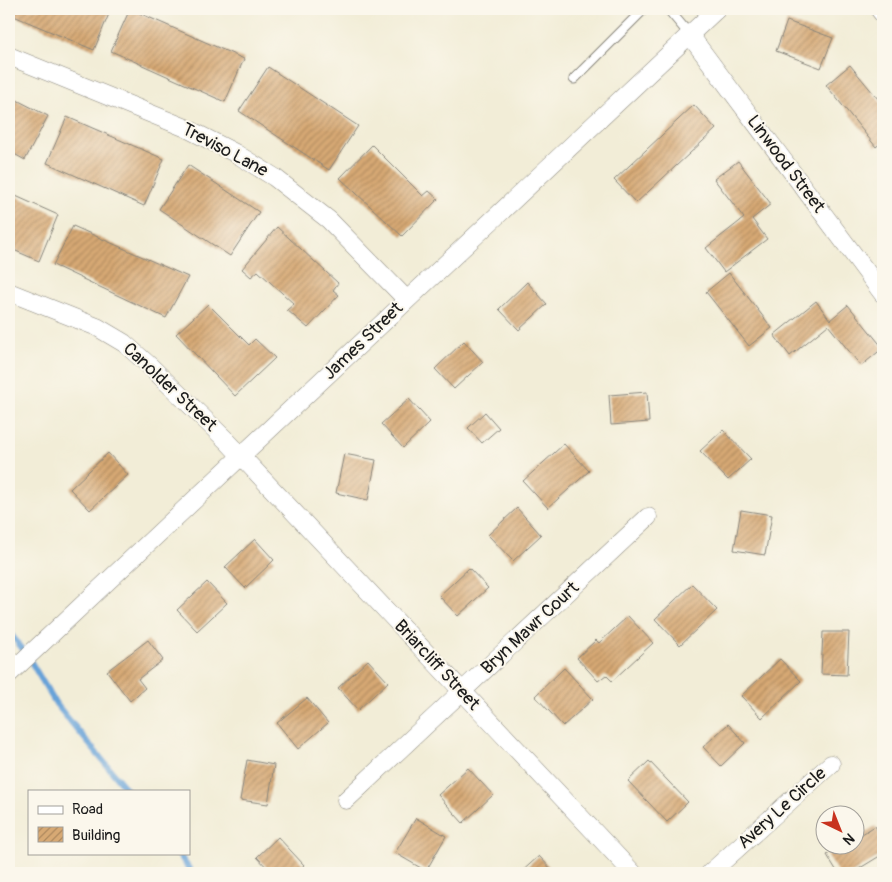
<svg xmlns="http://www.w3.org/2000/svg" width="892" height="882" font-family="Pangolin,sans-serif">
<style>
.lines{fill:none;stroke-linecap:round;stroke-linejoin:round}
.stream{stroke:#68a3d8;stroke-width:6}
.building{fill:url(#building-hatch)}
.lane-casing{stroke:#87847a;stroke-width:11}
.street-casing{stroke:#87847a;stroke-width:19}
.lane{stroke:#fff;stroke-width:9}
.street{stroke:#fff;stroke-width:18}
.labels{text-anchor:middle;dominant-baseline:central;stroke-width:4;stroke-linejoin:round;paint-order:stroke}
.street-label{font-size:18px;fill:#1c1c1c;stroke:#fbf7ec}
</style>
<defs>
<pattern id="building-hatch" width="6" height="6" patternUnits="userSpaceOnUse" patternTransform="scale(1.25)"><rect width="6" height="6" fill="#d7a974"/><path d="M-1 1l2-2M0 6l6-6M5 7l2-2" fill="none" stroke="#ae895e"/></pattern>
</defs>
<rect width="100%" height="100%" fill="#fbf7ec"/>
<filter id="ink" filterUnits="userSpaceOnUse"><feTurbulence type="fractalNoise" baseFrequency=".02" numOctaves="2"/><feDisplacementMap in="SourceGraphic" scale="10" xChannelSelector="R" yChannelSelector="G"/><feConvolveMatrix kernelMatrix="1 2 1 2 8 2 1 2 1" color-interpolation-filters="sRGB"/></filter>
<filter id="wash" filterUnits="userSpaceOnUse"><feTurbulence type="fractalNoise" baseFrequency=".0096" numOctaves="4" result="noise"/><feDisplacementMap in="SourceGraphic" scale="20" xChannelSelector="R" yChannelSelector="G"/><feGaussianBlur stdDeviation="1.12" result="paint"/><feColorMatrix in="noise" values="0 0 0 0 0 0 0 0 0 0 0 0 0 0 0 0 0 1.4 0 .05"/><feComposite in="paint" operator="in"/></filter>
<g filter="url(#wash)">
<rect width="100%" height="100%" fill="#f2edd7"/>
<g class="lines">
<!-- stream -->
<g class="stream">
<path d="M 9,632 L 25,652 L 56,704 L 128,791"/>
<path d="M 178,853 L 192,873"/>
</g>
</g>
<g id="blocks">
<!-- building -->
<g class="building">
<path d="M 9,9 L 111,9 L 94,50 L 9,14 Z"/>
<path d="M 130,9 L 244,59 L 225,102 L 111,51 Z"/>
<path d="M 787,21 L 833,38 L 821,68 L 776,51 Z"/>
<path d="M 850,65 L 883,105 L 883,141 L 876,147 L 826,85 Z"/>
<path d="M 268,67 L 358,126 L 329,170 L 239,111 Z"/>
<path d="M 9,96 L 48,116 L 25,160 L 9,151 Z"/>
<path d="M 694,105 L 716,129 L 636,203 L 614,180 Z"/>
<path d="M 67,117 L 164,159 L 144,206 L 47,163 Z"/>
<path d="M 372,145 L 423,196 L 429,191 L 438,199 L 402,236 L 340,178 Z"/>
<path d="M 738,161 L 771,204 L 752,219 L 767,239 L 724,272 L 706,248 L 744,218 L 714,179 Z"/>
<path d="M 188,165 L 259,212 L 230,256 L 159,209 Z"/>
<path d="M 9,193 L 58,215 L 39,261 L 9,248 Z"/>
<path d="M 73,226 L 188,277 L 166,318 L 53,265 Z"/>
<path d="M 277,227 L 338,283 L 333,290 L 339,295 L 308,328 L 287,310 L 294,304 L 258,271 L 251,277 L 242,269 Z"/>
<path d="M 729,273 L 772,328 L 749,346 L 706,292 Z"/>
<path d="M 527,282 L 547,304 L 519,330 L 499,309 Z"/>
<path d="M 816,301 L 830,320 L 848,305 L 883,348 L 861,366 L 828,325 L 790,356 L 774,335 Z"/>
<path d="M 208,304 L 249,345 L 255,339 L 275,358 L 235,396 L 176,334 Z"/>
<path d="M 464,341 L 483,362 L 454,389 L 435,369 Z"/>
<path d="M 647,392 L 649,422 L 611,425 L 609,395 Z"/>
<path d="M 409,399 L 430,422 L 403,448 L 381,424 Z"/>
<path d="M 485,412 L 499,428 L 482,443 L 468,428 Z"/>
<path d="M 723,430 L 751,459 L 728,480 L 700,451 Z"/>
<path d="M 564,444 L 589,471 L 548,508 L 523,481 Z"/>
<path d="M 108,453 L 128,475 L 90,510 L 70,489 Z"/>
<path d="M 344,454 L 376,460 L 368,500 L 336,493 Z"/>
<path d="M 517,508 L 541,535 L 513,561 L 488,535 Z"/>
<path d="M 741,510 L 772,515 L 765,555 L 734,550 Z"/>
<path d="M 255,539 L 274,560 L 245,588 L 225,567 Z"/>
<path d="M 469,568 L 488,588 L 458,616 L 439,596 Z"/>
<path d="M 207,582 L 227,603 L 197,631 L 177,610 Z"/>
<path d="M 692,584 L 717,610 L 680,645 L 655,619 Z"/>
<path d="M 628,616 L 653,643 L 612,681 L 606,675 L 598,681 L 577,658 L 596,640 L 599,643 Z"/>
<path d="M 823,632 L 849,632 L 847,675 L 821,674 Z"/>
<path d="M 148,640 L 163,660 L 138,679 L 145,688 L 130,701 L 107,671 Z"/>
<path d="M 780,659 L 801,681 L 762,718 L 741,696 Z"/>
<path d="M 368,660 L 388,682 L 358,710 L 338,688 Z"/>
<path d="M 564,668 L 593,699 L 563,726 L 535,696 Z"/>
<path d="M 307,698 L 328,723 L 298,749 L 277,723 Z"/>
<path d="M 728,724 L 745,743 L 721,766 L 703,747 Z"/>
<path d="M 247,760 L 274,765 L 268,804 L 240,800 Z"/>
<path d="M 649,761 L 688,802 L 667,822 L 628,781 Z"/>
<path d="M 468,768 L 493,795 L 463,823 L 438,795 Z"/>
<path d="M 416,818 L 446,836 L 426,871 L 395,853 Z"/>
<path d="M 875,826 L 883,840 L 883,854 L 852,873 L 838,873 L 827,855 L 845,844 L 854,844 L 854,839 Z"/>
<path d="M 278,837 L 304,865 L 296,873 L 272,873 L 257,857 Z"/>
<path d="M 539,856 L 555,873 L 520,873 Z"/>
</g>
</g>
</g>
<g filter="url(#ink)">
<use href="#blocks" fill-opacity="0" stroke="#87847a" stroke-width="1"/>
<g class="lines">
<!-- lane casing -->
<g class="lane-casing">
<g id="lane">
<path d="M 668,9 L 689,34"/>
<path d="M 574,79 L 644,9"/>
</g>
</g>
<!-- street casing -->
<g class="street-casing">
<g id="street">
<path d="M 879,9 L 883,14"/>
<path d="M 689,34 L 883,294"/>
<path d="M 9,56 L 186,128 L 235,153 L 274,177 L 329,220 L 406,299"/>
<path d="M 9,292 L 97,327 L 124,343 L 150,366 L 228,442 L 633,873"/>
<path d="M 9,674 L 717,9"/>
<path d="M 346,800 L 648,517"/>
<path d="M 710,873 L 831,764"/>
</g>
</g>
<!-- lane -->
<use href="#lane" class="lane"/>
<!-- street -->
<use href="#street" class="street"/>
</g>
</g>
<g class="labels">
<!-- street labels -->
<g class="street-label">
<text transform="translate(225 150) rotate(28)">Treviso Lane</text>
<text transform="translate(786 164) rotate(53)">Linwood Street</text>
<text transform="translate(363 341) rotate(-44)">James Street</text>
<text transform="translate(170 387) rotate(43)">Canolder Street</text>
<text transform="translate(530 628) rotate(-43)">Bryn Mawr Court</text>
<text transform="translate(437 665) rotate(47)">Briarcliff Street</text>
<text transform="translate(782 808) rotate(-42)">Avery Le Circle</text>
</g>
</g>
<!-- margin -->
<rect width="892" height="882" fill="none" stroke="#fbf7ec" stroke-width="30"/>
<!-- legend -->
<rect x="28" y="790" width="162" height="65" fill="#fbf7ec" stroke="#a29f99"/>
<rect x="38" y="806" width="25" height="8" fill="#ffffff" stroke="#a29f99"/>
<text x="72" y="814" font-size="15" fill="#1c1c1c">Road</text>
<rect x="38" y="827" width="25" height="15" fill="url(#building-hatch)" stroke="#a29f99"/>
<text x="72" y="840" font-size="15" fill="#1c1c1c">Building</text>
<!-- north arrow -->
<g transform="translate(840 830) rotate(137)"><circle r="24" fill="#fbf7ec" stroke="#a29f99"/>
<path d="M0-4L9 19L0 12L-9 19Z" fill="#c8321e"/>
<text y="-8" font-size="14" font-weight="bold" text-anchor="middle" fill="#1c1c1c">N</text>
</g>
</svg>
